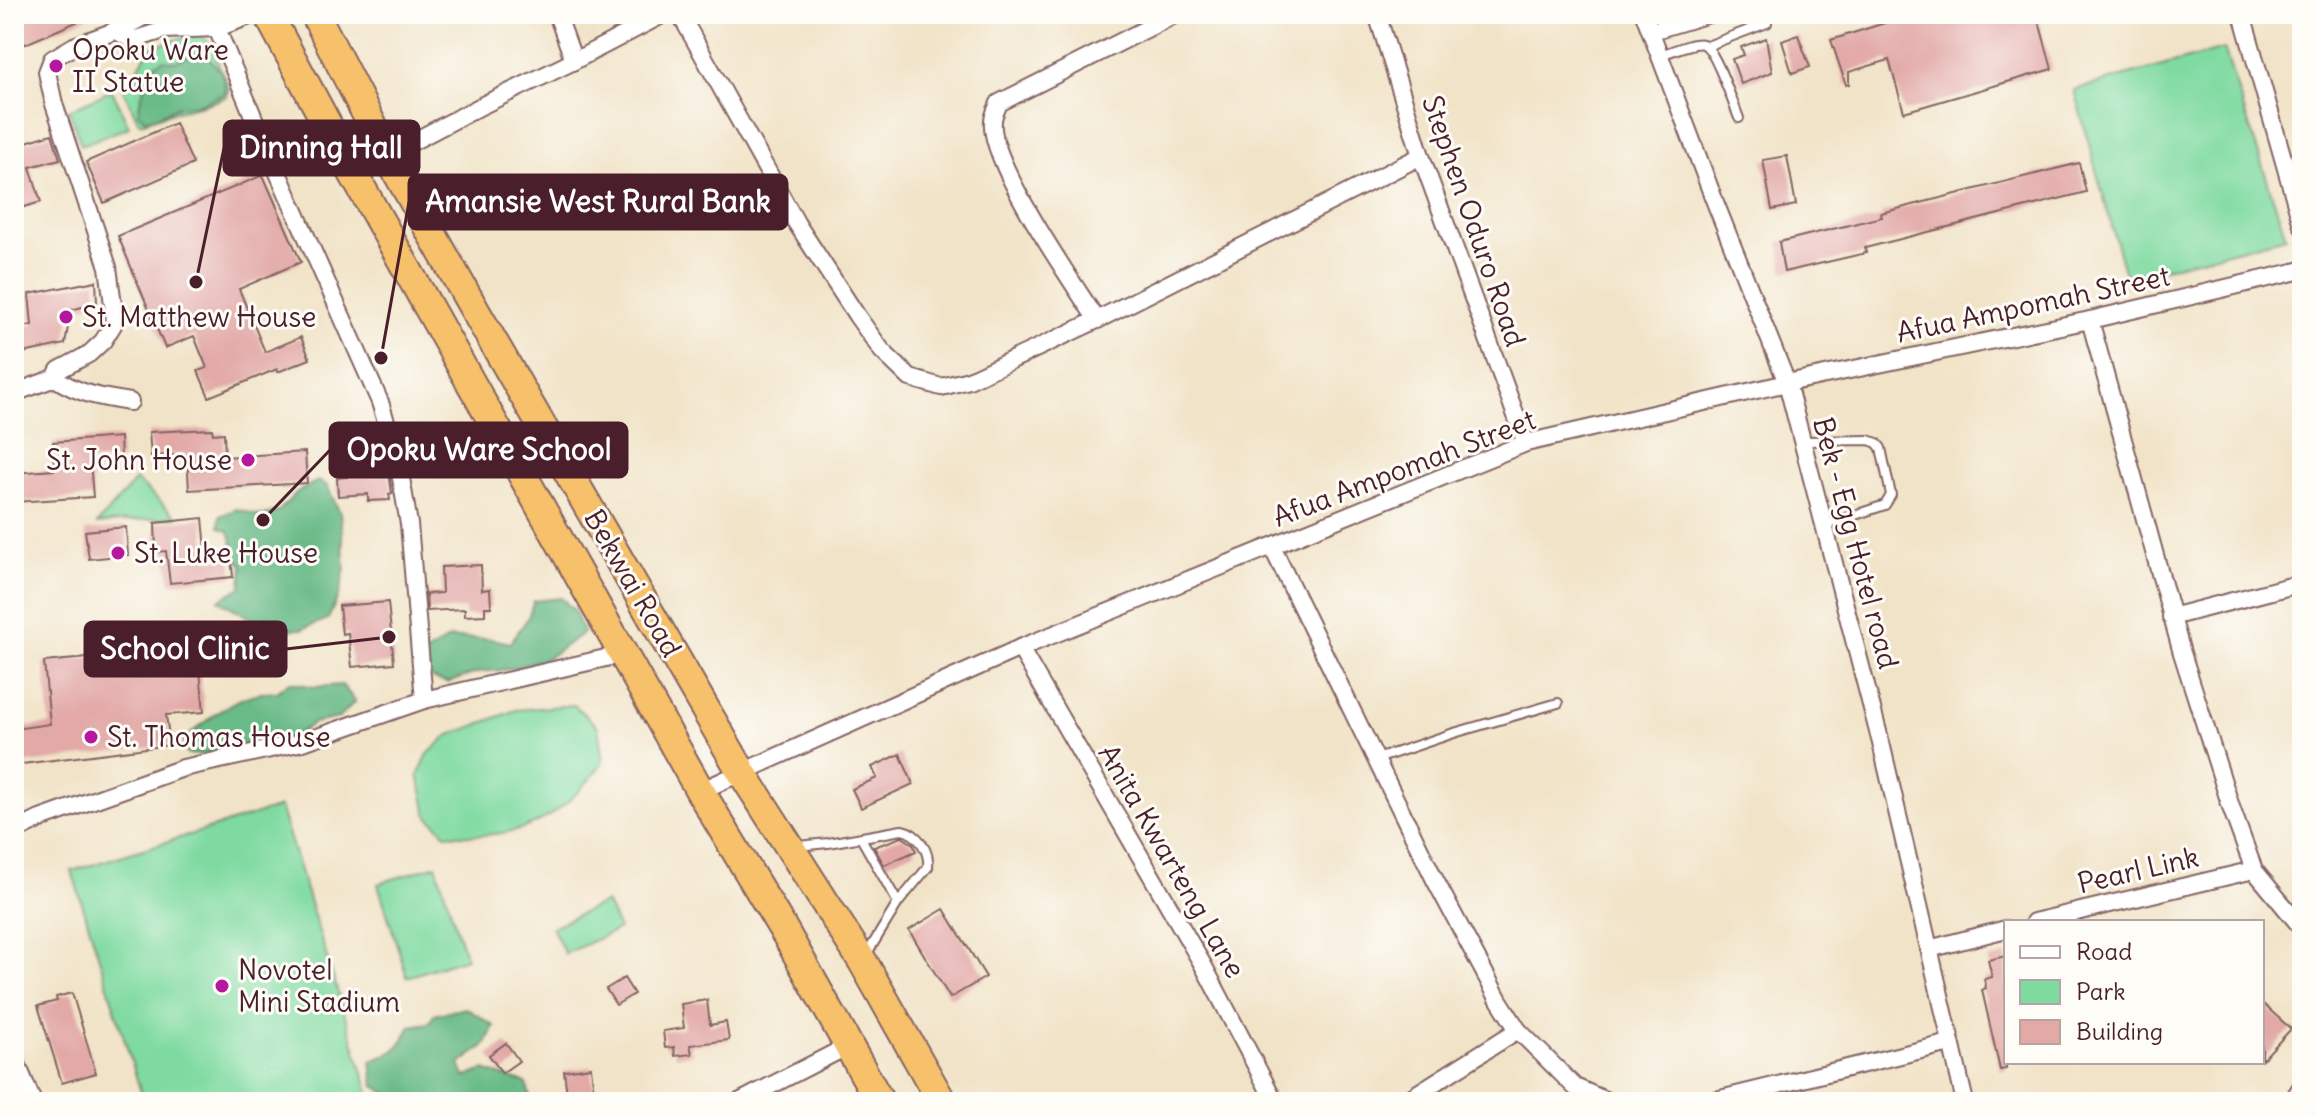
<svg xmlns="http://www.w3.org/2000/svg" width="2316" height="1116" font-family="Delius,sans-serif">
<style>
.green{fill:#7fdaa0;stroke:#647c66;stroke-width:2}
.forest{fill:#67ba86;stroke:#586c58;stroke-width:2}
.building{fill:#e2a9a7}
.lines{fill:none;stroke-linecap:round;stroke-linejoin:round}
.lane-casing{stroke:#846462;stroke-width:12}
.street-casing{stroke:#846462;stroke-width:20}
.highway-casing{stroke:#846462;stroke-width:32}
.lane{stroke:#fff;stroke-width:8}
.street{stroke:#fff;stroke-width:16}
.highway{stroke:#f7c06b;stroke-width:28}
.poi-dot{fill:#b5179e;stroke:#fdfcf7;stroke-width:3}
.labels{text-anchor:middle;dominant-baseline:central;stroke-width:6;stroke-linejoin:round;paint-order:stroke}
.poi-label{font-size:28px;fill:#4a1f2b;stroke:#fdfcf7;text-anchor:start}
.street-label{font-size:28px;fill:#4a1f2b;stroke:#fdfcf7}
.leader{fill:none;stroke:#4a1f2b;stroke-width:3}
.callout-dot{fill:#4a1f2b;stroke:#fdfcf7;stroke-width:3}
.callout{fill:#4a1f2b;stroke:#4a1f2b;stroke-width:3}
.callout-label{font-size:30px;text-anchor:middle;font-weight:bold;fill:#fff}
</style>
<rect width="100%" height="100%" fill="#fdfcf7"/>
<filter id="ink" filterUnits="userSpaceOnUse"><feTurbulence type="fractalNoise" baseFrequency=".0125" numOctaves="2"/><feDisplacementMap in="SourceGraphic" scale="16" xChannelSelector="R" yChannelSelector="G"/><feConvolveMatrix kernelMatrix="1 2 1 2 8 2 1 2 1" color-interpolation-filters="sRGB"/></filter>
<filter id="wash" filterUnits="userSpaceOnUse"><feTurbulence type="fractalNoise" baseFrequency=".006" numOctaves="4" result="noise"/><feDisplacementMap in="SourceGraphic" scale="32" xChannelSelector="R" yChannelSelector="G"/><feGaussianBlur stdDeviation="1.8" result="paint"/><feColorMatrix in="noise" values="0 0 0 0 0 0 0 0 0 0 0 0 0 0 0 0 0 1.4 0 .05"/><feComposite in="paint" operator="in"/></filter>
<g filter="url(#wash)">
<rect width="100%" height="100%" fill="#f1e3c7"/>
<!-- green -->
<g class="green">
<path d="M 196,33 L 209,42 L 229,88 L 227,96 C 205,107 192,106 170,113 C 159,116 150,121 139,123 L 121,85 C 133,74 143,66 147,49 Z"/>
<path d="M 2224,49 L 2286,237 L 2126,278 L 2074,90 Z"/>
<path d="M 112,90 L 129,127 L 81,145 L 69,110 Z"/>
<path d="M 136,480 L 177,517 L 97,524 Z"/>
<path d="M 574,705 L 598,727 L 603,762 C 559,822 520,841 446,834 L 427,815 L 423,795 L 418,775 L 428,754 L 447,736 L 516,710 Z"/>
<path d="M 280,807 L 372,1102 L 144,1102 L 72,871 Z"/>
<path d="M 436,865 L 466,958 L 407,977 L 378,884 Z"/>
<path d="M 606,902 L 619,929 L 565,954 L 552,927 Z"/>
</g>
<!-- forest -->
<g class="forest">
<path d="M 205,54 L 222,73 L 226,93 L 200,104 L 179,106 L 156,117 L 145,120 L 138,113 C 140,97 146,84 149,68 L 163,60 L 175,62 L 190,55 Z"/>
<path d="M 318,481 L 327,486 L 340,513 L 345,568 L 340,592 L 328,619 L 302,629 L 271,630 L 219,600 L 241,587 L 243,565 L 227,549 L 233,544 L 229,531 L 219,527 L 220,516 L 237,509 L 260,516 L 279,511 L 297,492 Z"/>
<path d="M 561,598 L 575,611 L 583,633 L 547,658 L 511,669 L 479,672 L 447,683 L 433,679 L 413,661 L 450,638 L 492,639 L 510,643 L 528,618 L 534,601 Z"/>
<path d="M 289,682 L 314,687 L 342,685 L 355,701 L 339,718 L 313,723 L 294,737 L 259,739 L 240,748 L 200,755 L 187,754 L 183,740 C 212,717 238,690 277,692 Z"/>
<path d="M 466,1008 L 494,1026 L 485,1045 L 460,1064 L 465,1077 L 484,1070 L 526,1083 L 532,1102 L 398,1102 L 374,1085 L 371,1061 C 395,1053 400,1048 411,1026 L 429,1023 L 434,1015 Z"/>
</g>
<g id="blocks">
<!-- building -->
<g class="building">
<path d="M 14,14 L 95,14 L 14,49 Z"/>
<path d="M 1913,14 L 2037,14 L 2052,69 L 1904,112 L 1889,60 L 1849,72 L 1849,84 L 1846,85 L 1831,40 Z"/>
<path d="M 1798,35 L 1810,67 L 1792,73 L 1782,41 Z"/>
<path d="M 1766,38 L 1772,72 L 1741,84 L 1732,59 L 1744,55 L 1741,47 Z"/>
<path d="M 175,123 L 193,164 L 104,203 L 86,162 Z"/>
<path d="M 18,126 L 23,143 L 52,134 L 60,159 L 30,167 L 41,202 L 14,210 L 14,127 Z"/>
<path d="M 1787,156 L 1796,205 L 1772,210 L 1763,160 Z"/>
<path d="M 2079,163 L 2086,192 L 1865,248 L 1866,253 L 1784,272 L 1779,242 L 1882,217 L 1881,213 Z"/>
<path d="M 263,175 L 301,262 L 239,289 L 265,352 L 301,337 L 310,359 L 278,372 L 277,369 L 209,397 L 198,371 L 207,368 L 194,336 L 165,348 L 118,236 Z"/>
<path d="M 96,281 L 97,303 L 71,310 L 65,344 L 14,355 L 14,329 L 32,325 L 29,294 Z"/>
<path d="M 212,429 L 213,434 L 224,433 L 225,457 L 305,452 L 307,483 L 189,490 L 187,454 L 151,456 L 149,432 Z"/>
<path d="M 120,437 L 121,459 L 90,461 L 93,497 L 14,502 L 14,473 L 54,470 L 53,442 Z"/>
<path d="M 383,450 L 384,473 L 389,473 L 392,493 L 389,494 L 390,500 L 368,501 L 368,494 L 338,496 L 337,478 L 347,477 L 345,452 Z"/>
<path d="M 203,518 L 207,560 L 231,557 L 233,577 L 170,583 L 166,551 L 156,552 L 155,523 Z"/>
<path d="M 126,527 L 128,555 L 89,559 L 85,531 Z"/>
<path d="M 481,565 L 482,590 L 490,589 L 491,607 L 485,607 L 485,615 L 465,616 L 465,609 L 427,611 L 426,594 L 442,593 L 441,567 Z"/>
<path d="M 388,602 L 394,663 L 352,667 L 348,633 L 342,634 L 339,606 Z"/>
<path d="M 196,629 L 204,712 L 166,715 L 170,745 L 14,765 L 14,729 L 50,724 L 44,662 L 174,650 L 172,631 Z"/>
<path d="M 900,754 L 913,784 L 861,808 L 852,789 L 877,778 L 872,767 Z"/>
<path d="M 902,837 L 913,844 L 916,851 L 884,865 L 874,847 Z"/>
<path d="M 944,909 L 986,977 L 950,998 L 909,930 Z"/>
<path d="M 2006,956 L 2006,1069 L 2000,1070 L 1982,990 L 1986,988 L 1984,979 L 1992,977 L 1988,960 Z"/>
<path d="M 624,978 L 634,994 L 616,1005 L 606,989 Z"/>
<path d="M 72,993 L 96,1073 L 62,1083 L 38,1006 L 57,1001 L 56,997 Z"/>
<path d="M 707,1000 L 710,1025 L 726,1022 L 729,1040 L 690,1045 L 692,1054 L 675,1056 L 674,1047 L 665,1048 L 663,1031 L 684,1028 L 681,1004 Z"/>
<path d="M 2262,1003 L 2291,1029 L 2262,1060 Z"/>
<path d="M 506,1043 L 519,1061 L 502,1073 L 489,1055 Z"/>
<path d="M 591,1067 L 595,1102 L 568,1102 L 564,1071 Z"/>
<path d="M 2302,1069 L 2302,1102 L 2281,1102 Z"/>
</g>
</g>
</g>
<g filter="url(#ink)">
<use href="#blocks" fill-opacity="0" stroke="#846462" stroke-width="2"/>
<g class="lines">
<!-- lane casing -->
<g class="lane-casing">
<g id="lane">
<path d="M 1707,46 L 1767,23"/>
<path d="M 1661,55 C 1670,52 1695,41 1703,44 C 1715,48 1733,104 1739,118"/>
<path d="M 1803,441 L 1869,440 L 1877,443 L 1881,448 L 1891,495 L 1885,505 L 1825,525"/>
<path d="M 1377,759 L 1454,733 L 1558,703"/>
<path d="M 861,838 L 898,903"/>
<path d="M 798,846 L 828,843 L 902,830 C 918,833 930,851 928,867 L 898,903 L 865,957"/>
</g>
</g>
<!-- street casing -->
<g class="street-casing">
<g id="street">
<path d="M 211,14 L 258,128 L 380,402 L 398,461 L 409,524 L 424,700"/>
<path d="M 557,14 L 574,61"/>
<path d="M 680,14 L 797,224 L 857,316 L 882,351 L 910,378 L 941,387 L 969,380 L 1097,320 L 1421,156"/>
<path d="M 1377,14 L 1421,156 L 1526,443"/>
<path d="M 1644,14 L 1715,202 L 1787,383 L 1882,747 L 1965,1102"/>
<path d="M 2242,14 L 2302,225"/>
<path d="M 115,30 L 129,38 L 136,39 L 164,30 L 217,28 L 255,14"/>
<path d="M 1652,31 L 1709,14"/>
<path d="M 353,173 L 483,105 L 574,61 L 664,14"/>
<path d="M 1097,320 C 1073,283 988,161 993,121 C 993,115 997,109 999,103 L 1176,14"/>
<path d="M 2090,320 L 2182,653 L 2232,810 L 2254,870 L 2302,928"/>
<path d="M 55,378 C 78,394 104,398 130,402"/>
<path d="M 14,393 L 55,378 L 59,370 L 89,354 L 103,341 L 113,325 L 114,312 L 108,267 L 54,104 L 47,72 L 52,59 L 74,46 L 123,28 L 149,14"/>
<path d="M 1272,547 L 1435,880 L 1499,1000 L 1518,1030 L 1575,1087 L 1609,1102"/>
<path d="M 2171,617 L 2302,583"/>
<path d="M 1020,648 L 1203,965 L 1275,1102"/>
<path d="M 700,791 L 1020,648 L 1526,443 L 1787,383 L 2090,320 L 2302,270"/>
<path d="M 14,832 L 40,819 L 183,768 L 303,742 L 424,700 L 623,654"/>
<path d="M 2034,922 L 2254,870"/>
<path d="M 1929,949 L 2006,929"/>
<path d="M 14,1057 L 33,1102"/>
<path d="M 739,1102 L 848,1046"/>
<path d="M 1404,1102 L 1518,1030"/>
<path d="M 1708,1102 L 1950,1043"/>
</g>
</g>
<!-- highway casing -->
<g class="highway-casing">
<g id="highway">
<path d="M 268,14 L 353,173 L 700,791 L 786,934 L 880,1102"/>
<path d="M 315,14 L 388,156 L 473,307 L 741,771 L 863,962 L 942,1102"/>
</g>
</g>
<!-- lane -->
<use href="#lane" class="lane"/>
<!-- street -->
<use href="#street" class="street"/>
<!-- highway -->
<use href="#highway" class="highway"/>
</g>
</g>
<!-- markers -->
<g class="poi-dot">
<circle cx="56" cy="66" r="8"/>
<circle cx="66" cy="317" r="8"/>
<circle cx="248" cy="460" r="8"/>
<circle cx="118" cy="553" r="8"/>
<circle cx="91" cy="737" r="8"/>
<circle cx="222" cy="986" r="8"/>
</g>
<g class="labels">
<!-- poi labels -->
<g class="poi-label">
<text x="72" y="50">Opoku Ware<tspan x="72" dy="32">II Statue</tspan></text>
<text x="82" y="317">St. Matthew House</text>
<text x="232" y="460" text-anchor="end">St. John House</text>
<text x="134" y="553">St. Luke House</text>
<text x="107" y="737">St. Thomas House</text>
<text x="238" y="970">Novotel<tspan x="238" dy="32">Mini Stadium</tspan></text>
</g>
<!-- street labels -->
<g class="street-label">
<text transform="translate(1474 221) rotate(71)">Stephen Oduro Road</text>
<text transform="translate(2033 304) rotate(-12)">Afua Ampomah Street</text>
<text transform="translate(1404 468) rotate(-21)">Afua Ampomah Street</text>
<text transform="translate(1856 543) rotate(75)">Bek - Egg Hotel road</text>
<text transform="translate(633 583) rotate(60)">Bekwai Road</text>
<text transform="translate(1172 861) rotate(60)">Anita Kwarteng Lane</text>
<text transform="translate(2138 870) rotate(-13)">Pearl Link</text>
</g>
</g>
<!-- callouts -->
<path class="leader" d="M196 282L224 148M381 358L409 202M263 520L330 450M389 637L286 649"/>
<g class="callout-dot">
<circle cx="196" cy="282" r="8"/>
<circle cx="381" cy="358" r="8"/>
<circle cx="263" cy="520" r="8"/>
<circle cx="389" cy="637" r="8"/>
</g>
<g class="callout">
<rect x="224" y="121" width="195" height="54" rx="8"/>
<rect x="409" y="175" width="378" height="54" rx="8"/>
<rect x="330" y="423" width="297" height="54" rx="8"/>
<rect x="85" y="622" width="201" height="54" rx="8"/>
</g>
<g class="callout-label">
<text x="321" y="158">Dinning Hall</text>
<text x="598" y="212">Amansie West Rural Bank</text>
<text x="479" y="460">Opoku Ware School</text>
<text x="185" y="659">School Clinic</text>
</g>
<!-- margin -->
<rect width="2316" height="1116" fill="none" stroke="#fdfcf7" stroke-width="48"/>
<!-- legend -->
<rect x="2004" y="920" width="260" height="144" fill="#fdfcf7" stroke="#b5a4a5" stroke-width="2"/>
<rect x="2020" y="946" width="40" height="12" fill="#ffffff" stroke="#b5a4a5" stroke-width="2"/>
<text x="2076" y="960" font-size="24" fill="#4a1f2b">Road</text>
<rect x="2020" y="980" width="40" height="24" fill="#7fdaa0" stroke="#b5a4a5" stroke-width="2"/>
<text x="2076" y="1000" font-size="24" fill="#4a1f2b">Park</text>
<rect x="2020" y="1020" width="40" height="24" fill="#e2a9a7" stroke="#b5a4a5" stroke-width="2"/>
<text x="2076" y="1040" font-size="24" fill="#4a1f2b">Building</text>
</svg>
